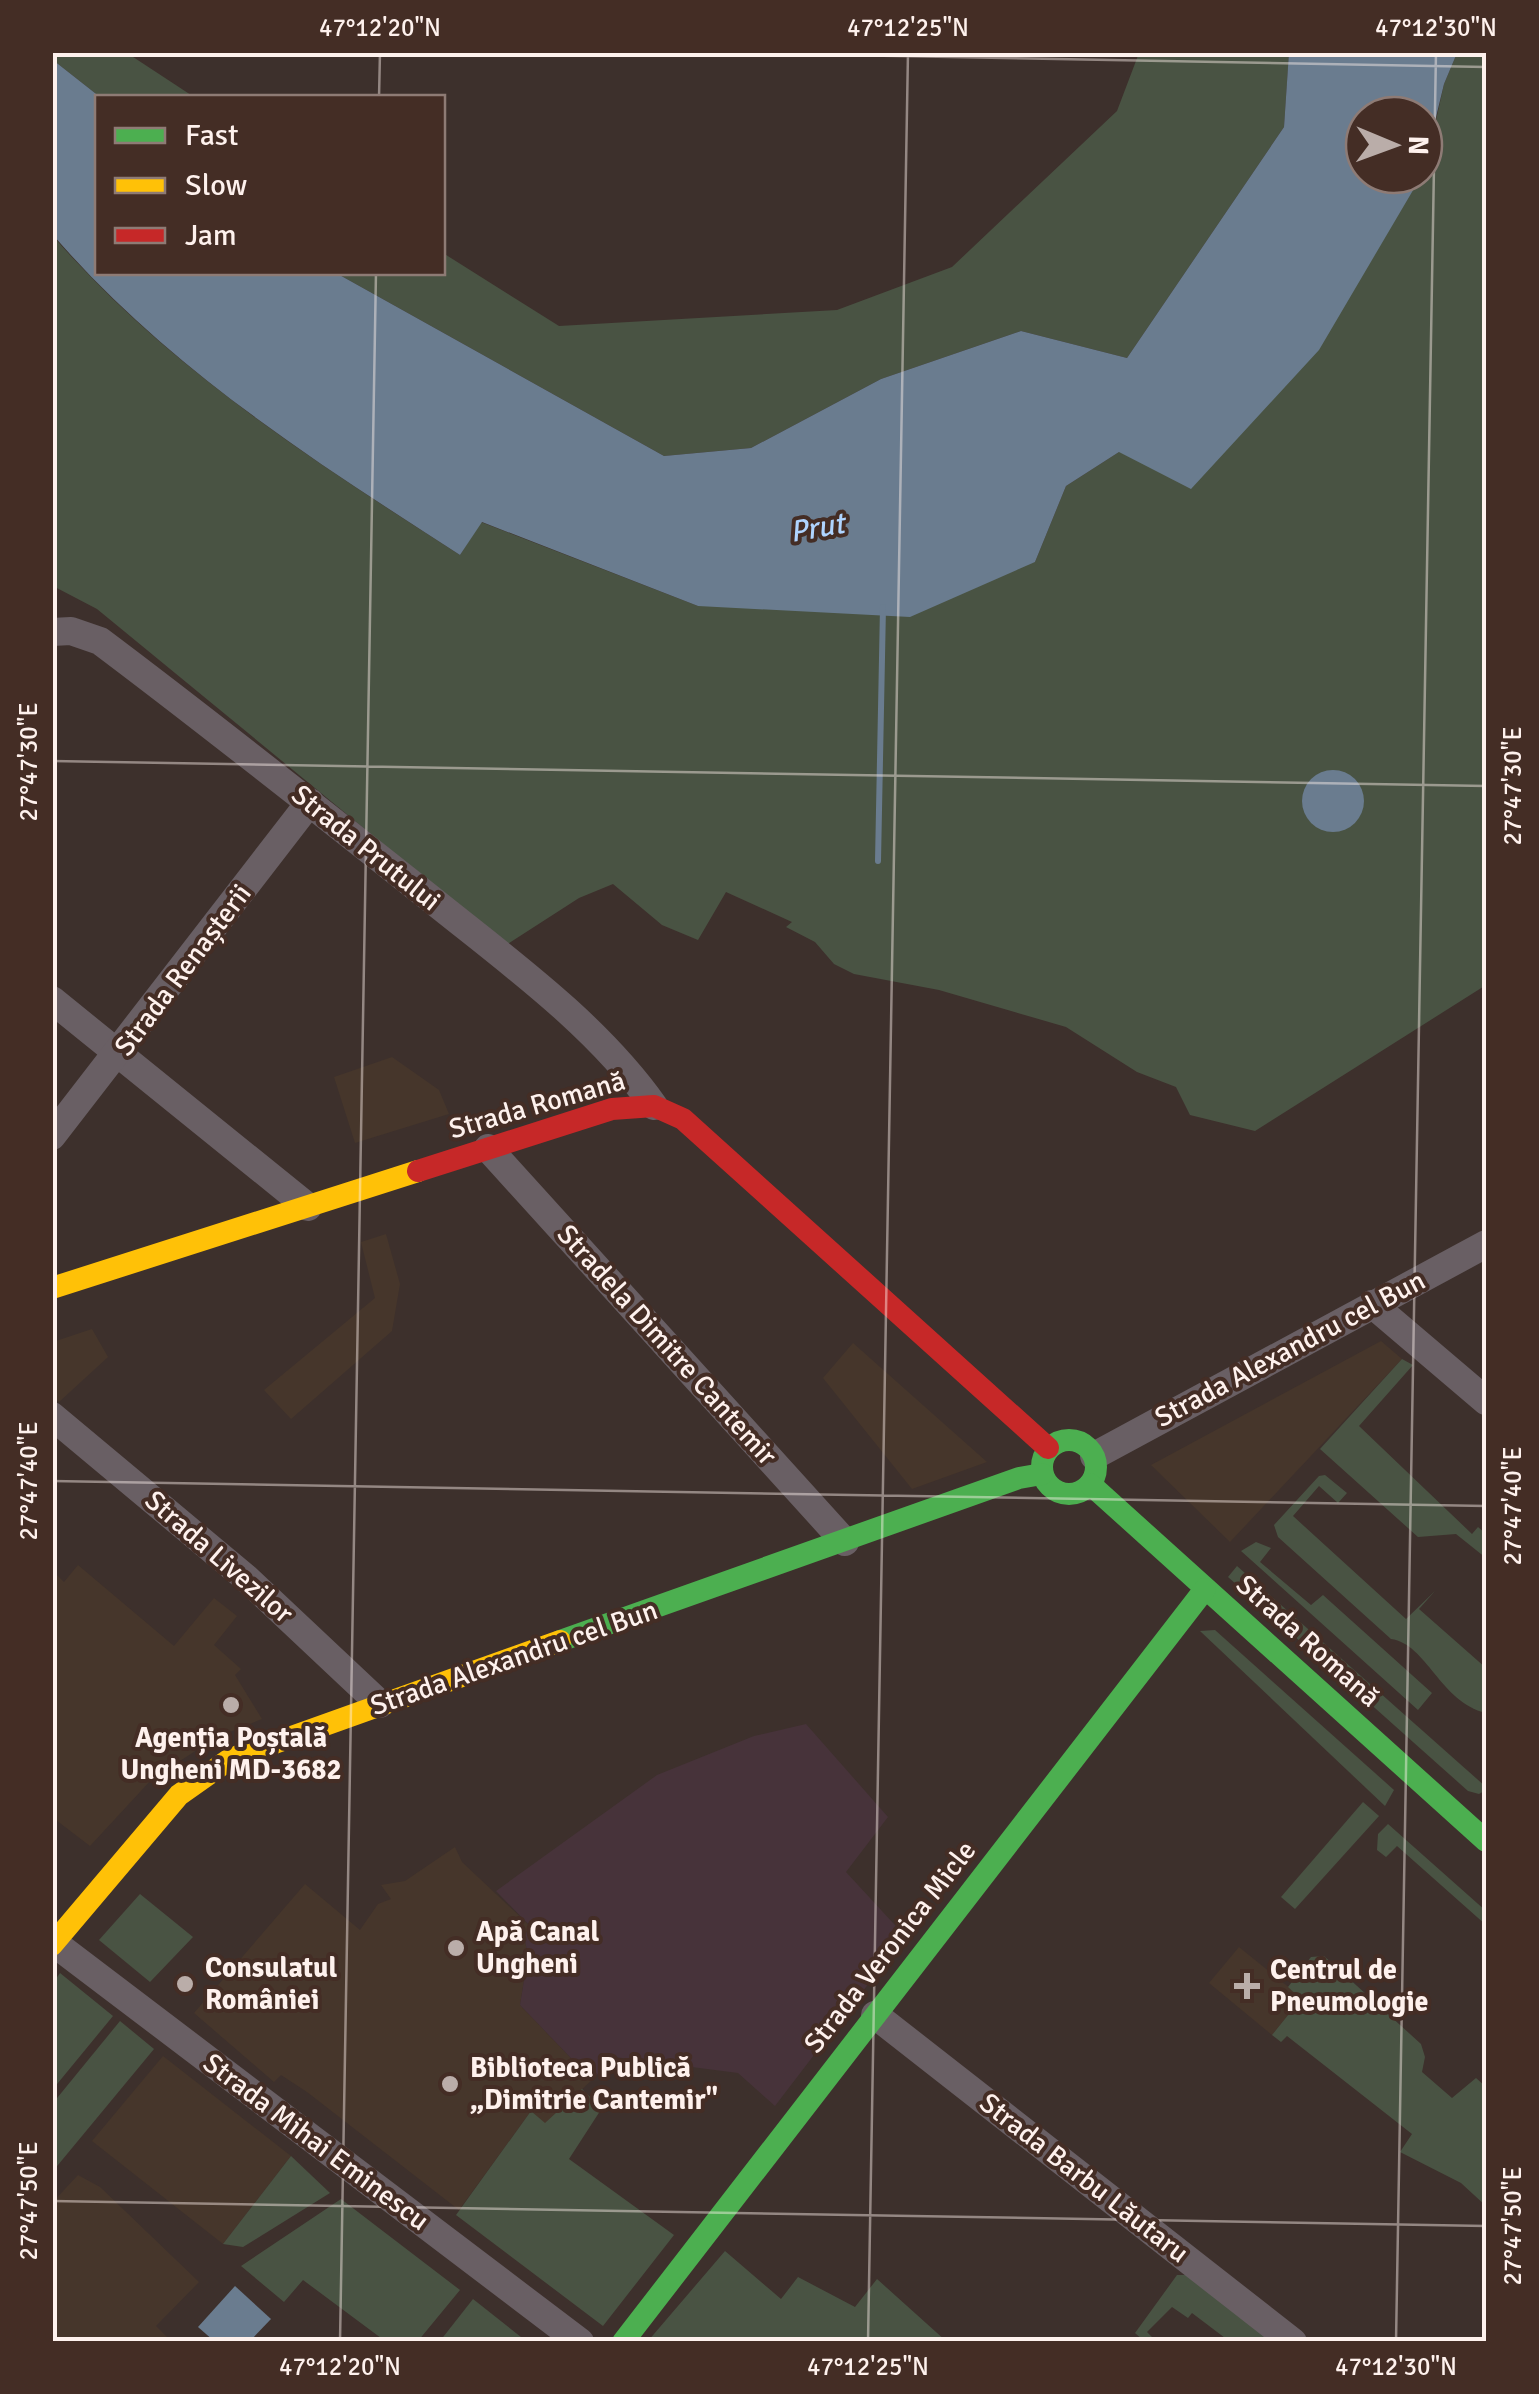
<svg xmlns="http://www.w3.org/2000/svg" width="1539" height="2394" font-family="Signika,sans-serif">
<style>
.commercial{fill:#46362b}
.education{fill:#47333a}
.green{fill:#495343}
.water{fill:#6a7c8f}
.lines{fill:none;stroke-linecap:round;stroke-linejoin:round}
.stream{stroke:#6a7c8f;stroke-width:6}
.street{stroke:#695f64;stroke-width:28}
.fast{stroke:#4caf50;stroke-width:22}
.slow{stroke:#ffc107;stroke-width:22}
.jam{stroke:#c62828;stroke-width:22}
.ticks{fill:none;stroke:#fef1ed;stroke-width:2.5;stroke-opacity:0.45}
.poi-dot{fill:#baada9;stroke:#442d25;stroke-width:4}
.labels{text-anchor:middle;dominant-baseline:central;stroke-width:8;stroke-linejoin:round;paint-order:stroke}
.street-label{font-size:28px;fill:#fef1ed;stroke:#442d25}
.poi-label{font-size:28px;font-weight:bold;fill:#fef1ed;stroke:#442d25;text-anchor:start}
.water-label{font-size:30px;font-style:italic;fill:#afd4ff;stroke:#442d25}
.neatline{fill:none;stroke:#fef1ed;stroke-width:4}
.ticks-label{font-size:25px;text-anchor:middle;fill:#fef1ed}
</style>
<rect width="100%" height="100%" fill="#3d302c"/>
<!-- commercial -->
<g class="commercial">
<path d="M 392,1057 L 439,1090 L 449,1114 L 355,1143 L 334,1077 Z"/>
<path d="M 386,1234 L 400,1284 L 392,1331 L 291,1419 L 264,1390 L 375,1298 L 361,1242 Z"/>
<path d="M 92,1329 L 108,1357 L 59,1402 L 53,1396 L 53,1342 Z"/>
<path d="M 1381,1341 L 1402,1359 L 1230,1542 L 1151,1465 Z"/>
<path d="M 853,1343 L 987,1462 L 912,1489 L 823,1378 Z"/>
<path d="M 78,1565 L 174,1646 L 214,1598 L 237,1616 L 214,1645 L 241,1669 L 235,1675 L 262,1719 L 217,1737 L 152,1779 L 90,1846 L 52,1817 L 53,1571 L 64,1582 Z"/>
<path d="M 455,1847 L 462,1862 L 531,1927 L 524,1935 L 528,1956 L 520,2005 L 592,2080 L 545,2124 L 531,2111 L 459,2210 L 307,2092 L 281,2075 L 274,2082 L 194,2013 L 305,1884 L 360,1930 L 378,1904 L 391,1899 L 381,1885 L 405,1881 Z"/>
<path d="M 1239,1947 L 1302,1998 L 1272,2035 L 1209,1983 Z"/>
<path d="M 163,2056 L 291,2156 L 223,2244 L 92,2141 Z"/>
<path d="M 78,2175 L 100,2187 L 199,2282 L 156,2326 L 171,2341 L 53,2341 L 52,2203 Z"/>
</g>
<!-- education -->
<path class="education" d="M 806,1724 L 888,1817 L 846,1872 L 905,1936 L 775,2106 L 738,2073 L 614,2057 L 592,2080 L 520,2005 L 528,1956 L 524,1935 L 531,1927 L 496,1891 L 657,1775 L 754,1736 Z"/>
<!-- green -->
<g class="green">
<path d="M 52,53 L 127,53 L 194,97 L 100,97 L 53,60 Z"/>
<path d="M 1139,53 L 1289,53 L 1284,127 L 1127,358 L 1021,331 L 881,379 L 751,448 L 664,456 L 336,273 L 442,272 L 443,253 L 559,326 L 837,310 L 952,267 L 1117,111 Z"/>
<path d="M 1457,53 L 1486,53 L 1486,985 L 1255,1131 L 1190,1115 L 1176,1087 L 1137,1072 L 1066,1027 L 939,990 L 854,974 L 834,964 L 815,942 L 786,927 L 792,922 L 726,892 L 698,940 L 662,925 L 613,884 L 579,898 L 506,945 L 97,609 L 53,586 L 52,235 C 168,368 312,460 460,555 L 481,522 L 698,606 L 1035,562 L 1066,486 L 1119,452 L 1424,175 L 1444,84 Z"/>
<path d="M 1402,1359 L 1413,1365 L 1359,1426 L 1472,1534 L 1478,1527 L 1486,1534 L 1486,1558 L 1456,1534 L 1418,1537 L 1320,1449 Z"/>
<path d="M 1325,1475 L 1347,1493 L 1338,1503 L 1319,1486 L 1293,1516 L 1406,1619 L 1435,1591 L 1419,1609 L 1486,1668 L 1486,1713 C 1440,1702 1427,1644 1391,1639 L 1278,1537 L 1274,1525 L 1319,1476 Z"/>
<path d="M 1256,1542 L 1271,1548 L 1260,1562 L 1311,1605 L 1323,1595 L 1432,1693 L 1418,1710 L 1241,1551 Z"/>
<path d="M 1237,1566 L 1486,1787 L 1486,1790 L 1479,1794 L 1468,1791 L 1228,1577 Z"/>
<path d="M 1215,1630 L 1394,1790 L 1385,1806 L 1200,1631 Z"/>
<path d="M 1363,1802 L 1379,1816 L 1295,1909 L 1281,1897 Z"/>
<path d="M 1388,1824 L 1486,1911 L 1486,1925 L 1397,1846 L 1386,1857 L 1377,1850 L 1378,1834 Z"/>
<path d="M 140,1894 L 193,1937 L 150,1982 L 99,1940 Z"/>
<path d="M 1324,1956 L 1421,2044 L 1425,2057 L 1422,2072 L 1452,2098 L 1476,2078 L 1486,2087 L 1486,2206 L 1461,2183 L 1400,2152 L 1412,2134 L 1287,2036 L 1281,2042 L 1272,2035 L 1301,1999 L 1288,1987 L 1311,1957 Z"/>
<path d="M 60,1973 L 113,2016 L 53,2089 L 53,1983 Z"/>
<path d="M 120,2021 L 154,2049 L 53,2171 L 53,2103 Z"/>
<path d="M 582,2089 L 602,2108 L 569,2159 L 674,2235 L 603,2326 L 456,2215 L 531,2111 L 545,2123 Z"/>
<path d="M 291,2156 L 330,2193 L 243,2247 L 223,2244 Z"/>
<path d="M 341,2199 L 460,2290 L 418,2341 L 385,2341 L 303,2280 L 284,2302 L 241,2266 Z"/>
<path d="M 725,2251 L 781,2299 L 798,2277 L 855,2307 L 877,2279 L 946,2341 L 648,2341 Z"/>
<path d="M 1177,2275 L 1189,2275 L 1273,2341 L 1229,2341 L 1192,2313 L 1188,2318 L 1172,2307 L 1147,2332 L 1156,2341 L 1144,2341 L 1135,2333 Z"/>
<path d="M 473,2299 L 526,2341 L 440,2341 Z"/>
</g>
<!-- water -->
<g class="water">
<path d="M 1289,52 L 1457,53 L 1444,84 L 1424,167 L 1424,115 L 1364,115 L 1364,175 L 1422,175 L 1319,350 L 1191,489 L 1119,452 L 1066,486 L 1035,562 L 910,617 L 698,606 L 482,522 L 460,555 C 313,460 169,369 53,235 L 53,60 L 100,97 L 98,272 L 336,273 L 664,456 L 751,448 L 881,379 L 1021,331 L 1127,358 L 1284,127 Z"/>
<circle cx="1333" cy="801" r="31"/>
<path d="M 235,2286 L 271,2319 L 250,2341 L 214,2341 L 198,2327 Z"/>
</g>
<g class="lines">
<!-- stream -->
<path class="stream" d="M 878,861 L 883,607"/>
<!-- street -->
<g class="street">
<path d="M 52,632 L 71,631 L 100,641 C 212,725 321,812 431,899 C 508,961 596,1024 654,1106"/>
<path d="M 52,1000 L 308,1207"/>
<path d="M 52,1136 L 310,802"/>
<path d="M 488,1148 L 845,1542"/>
<path d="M 1372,1304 L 1486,1401"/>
<path d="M 52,1416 L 246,1578 L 380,1704"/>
<path d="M 1094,1456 L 1486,1244"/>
<path d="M 54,1943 L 580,2342"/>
<path d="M 875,2015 L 1293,2342"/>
</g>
<!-- fast -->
<g class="fast">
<circle cx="1069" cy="1467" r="27"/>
<path d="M 1090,1484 L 1486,1841"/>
<path d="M 560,1641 L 1019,1478 L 1042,1474"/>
<path d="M 623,2342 L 1205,1589"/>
</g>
<!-- slow -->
<g class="slow">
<path d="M 52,1288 L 418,1171"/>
<path d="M 52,1945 L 179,1795 L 230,1759 L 560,1641"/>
</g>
<!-- jam -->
<path class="jam" d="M 418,1171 L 612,1109 L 654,1106 L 683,1119 L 1048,1448"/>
</g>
<!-- ticks -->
<path class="ticks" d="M 679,52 L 1486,67M 379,98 L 380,52M 52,761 L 1486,786M 52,1481 L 1486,1506M 52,2201 L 1486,2226M 340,2342 L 376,272M 868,2342 L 908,52M 1396,2342 L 1436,52"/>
<!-- markers -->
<g class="poi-dot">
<circle cx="231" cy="1705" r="10"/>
<circle cx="456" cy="1948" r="10"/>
<circle cx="185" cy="1984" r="10"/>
<path d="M1242 1971h10v10h10v10h-10v10h-10v-10h-10v-10h10z"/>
<circle cx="450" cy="2084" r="10"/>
</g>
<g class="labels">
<!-- street labels -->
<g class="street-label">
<text transform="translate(366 848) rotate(39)">Strada Prutului</text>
<text transform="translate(183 970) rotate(-53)">Strada Renașterii</text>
<text transform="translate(537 1105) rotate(-16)">Strada Romană</text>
<text transform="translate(667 1345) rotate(48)">Stradela Dimitre Cantemir</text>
<text transform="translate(1290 1349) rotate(-28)">Strada Alexandru cel Bun</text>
<text transform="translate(219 1557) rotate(41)">Strada Livezilor</text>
<text transform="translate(1308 1641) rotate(42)">Strada Romană</text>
<text transform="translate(514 1658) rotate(-19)">Strada Alexandru cel Bun</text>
<text transform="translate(890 1947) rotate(-52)">Strada Veronica Micle</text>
<text transform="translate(316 2142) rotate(37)">Strada Mihai Eminescu</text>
<text transform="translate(1084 2178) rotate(38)">Strada Barbu Lăutaru</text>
</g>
<!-- poi labels -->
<g class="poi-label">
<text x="231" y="1738" text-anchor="middle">Agenția Poștală<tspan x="231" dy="32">Ungheni MD-3682</tspan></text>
<text x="476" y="1932">Apă Canal<tspan x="476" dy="32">Ungheni</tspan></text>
<text x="205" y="1968">Consulatul<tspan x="205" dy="32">României</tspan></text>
<text x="1270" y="1970">Centrul de<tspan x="1270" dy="32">Pneumologie</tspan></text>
<text x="470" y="2068">Biblioteca Publică<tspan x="470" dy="32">„Dimitrie Cantemir"</tspan></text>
</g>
<!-- water labels -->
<g class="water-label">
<text transform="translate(817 528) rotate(-10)">Prut</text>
</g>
</g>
<!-- border -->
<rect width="1539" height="2394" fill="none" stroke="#442d25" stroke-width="110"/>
<!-- legend -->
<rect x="95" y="95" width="350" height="180" fill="#442d25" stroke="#8e7b75" stroke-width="2.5"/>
<rect x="115" y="128" width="50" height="15" fill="#4caf50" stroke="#8e7b75" stroke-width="2.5"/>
<text x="185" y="145" font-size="30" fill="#fef1ed">Fast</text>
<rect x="115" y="178" width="50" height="15" fill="#ffc107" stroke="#8e7b75" stroke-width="2.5"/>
<text x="185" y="195" font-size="30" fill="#fef1ed">Slow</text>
<rect x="115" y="228" width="50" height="15" fill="#c62828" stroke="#8e7b75" stroke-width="2.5"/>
<text x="185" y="245" font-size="30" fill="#fef1ed">Jam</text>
<!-- north arrow -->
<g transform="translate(1394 145) rotate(91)"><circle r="48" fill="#442d25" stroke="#8e7b75" stroke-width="2.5"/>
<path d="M0-8L18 38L0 25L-18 38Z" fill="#baada9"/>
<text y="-15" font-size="28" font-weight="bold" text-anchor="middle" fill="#fef1ed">N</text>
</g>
<rect x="55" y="55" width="1429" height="2284" class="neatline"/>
<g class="ticks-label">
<text x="380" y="36">47°12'20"N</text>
<text x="908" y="36">47°12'25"N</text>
<text x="1436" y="36">47°12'30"N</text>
<text transform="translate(28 762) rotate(-90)" y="9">27°47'30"E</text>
<text transform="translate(1512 786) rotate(-90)" y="9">27°47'30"E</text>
<text transform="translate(28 1481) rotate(-90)" y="9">27°47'40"E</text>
<text transform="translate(1512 1506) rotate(-90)" y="9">27°47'40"E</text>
<text transform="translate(28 2201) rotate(-90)" y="9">27°47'50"E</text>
<text transform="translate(1512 2226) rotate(-90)" y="9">27°47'50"E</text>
<text x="340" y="2375">47°12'20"N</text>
<text x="868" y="2375">47°12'25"N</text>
<text x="1396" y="2375">47°12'30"N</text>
</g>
</svg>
